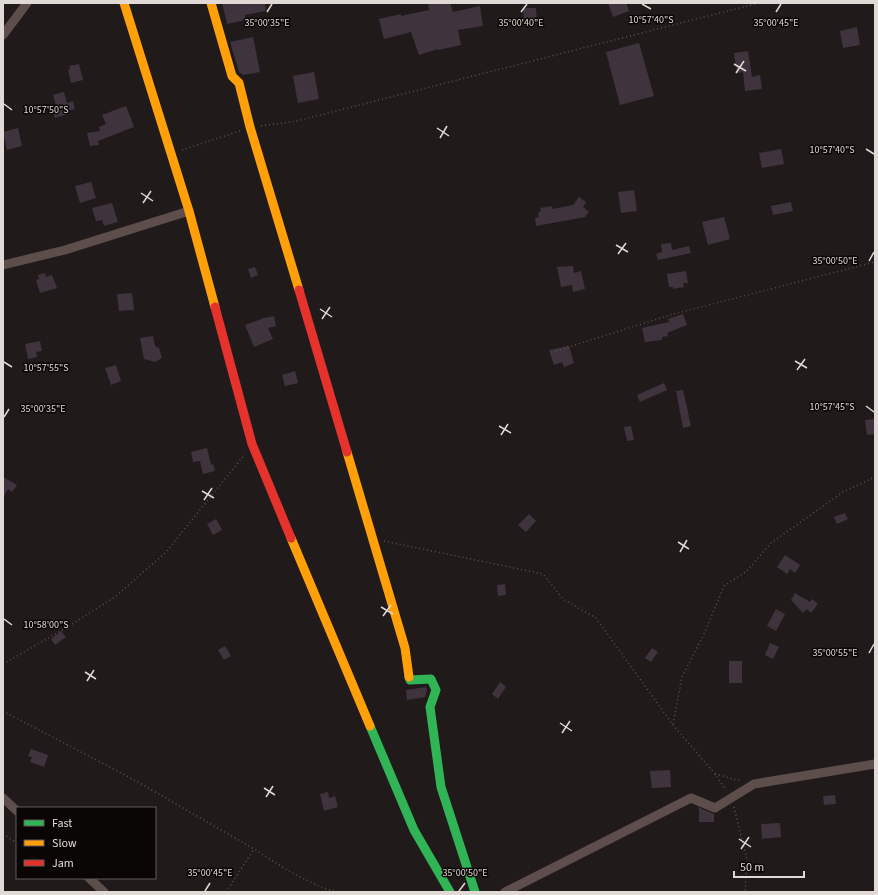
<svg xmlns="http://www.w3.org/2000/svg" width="878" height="895" font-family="'Source Sans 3',sans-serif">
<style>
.building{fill:#3f333e}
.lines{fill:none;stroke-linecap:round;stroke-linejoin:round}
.path{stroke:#5c504f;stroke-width:1.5;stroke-dasharray:1 3;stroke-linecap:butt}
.street{stroke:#5d4d4b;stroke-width:9}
.fast{stroke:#30b455;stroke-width:9}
.slow{stroke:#ff9f0a;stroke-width:9}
.jam{stroke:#e5322d;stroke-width:9}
.ticks{fill:none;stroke:#e0d9d5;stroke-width:1.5}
.ticks-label{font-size:10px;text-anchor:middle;fill:#e0d9d5;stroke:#0a0605;stroke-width:3;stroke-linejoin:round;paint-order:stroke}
</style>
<rect width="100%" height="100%" fill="#201b1a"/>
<!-- building -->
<g class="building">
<path d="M 222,3 L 265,3 L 266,11 L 245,15 L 246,20 L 227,24 Z"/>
<path d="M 428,3 L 450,3 L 453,12 L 480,6 L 483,26 L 458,30 L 461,45 L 438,50 L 438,49 L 419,55 L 411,32 L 384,39 L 379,19 L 401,14 L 401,16 L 429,10 Z"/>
<path d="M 608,3 L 626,3 L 629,11 L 613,17 Z"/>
<path d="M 523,8 L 536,8 L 537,22 L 524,23 Z"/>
<path d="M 857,27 L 860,45 L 843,48 L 840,31 Z"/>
<path d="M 253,37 L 260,72 L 243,75 L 239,72 L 230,42 Z"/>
<path d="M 639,43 L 654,96 L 620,105 L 606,52 Z"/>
<path d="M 748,51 L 752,77 L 760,75 L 762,89 L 745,91 L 743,72 L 737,73 L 734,53 Z"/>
<path d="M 79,64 L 83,80 L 71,83 L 68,70 L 70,69 L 69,66 Z"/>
<path d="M 314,72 L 319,99 L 298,103 L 293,76 Z"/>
<path d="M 64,92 L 67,103 L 73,101 L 75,109 L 67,111 L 68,114 L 55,118 L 52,106 L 56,105 L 53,95 Z"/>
<path d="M 126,106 L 134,127 L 98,141 L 99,145 L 90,146 L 87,133 L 100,131 L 99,127 L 106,124 L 102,115 Z"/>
<path d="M 18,128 L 22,146 L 7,150 L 3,132 Z"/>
<path d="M 781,149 L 784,164 L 762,168 L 759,153 Z"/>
<path d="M 91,182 L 96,198 L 80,203 L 75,186 Z"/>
<path d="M 634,190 L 637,211 L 621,213 L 618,192 Z"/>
<path d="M 579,197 L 586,202 L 583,207 L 589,212 L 585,217 L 536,226 L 535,218 L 539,217 L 538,212 L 541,212 L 540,208 L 552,206 L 552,209 L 573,205 Z"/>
<path d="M 791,202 L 793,211 L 773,215 L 771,206 Z"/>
<path d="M 112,203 L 118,222 L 104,226 L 102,220 L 96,221 L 92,208 Z"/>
<path d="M 724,217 L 730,239 L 708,245 L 702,222 Z"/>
<path d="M 671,243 L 672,250 L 689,246 L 691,253 L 658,260 L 656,254 L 662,252 L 661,244 Z"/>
<path d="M 573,266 L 574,273 L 581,271 L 585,289 L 573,292 L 572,285 L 561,287 L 557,267 Z"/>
<path d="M 255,267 L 258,275 L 251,278 L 248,269 Z"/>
<path d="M 686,271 L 688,283 L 683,283 L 684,287 L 673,289 L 673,287 L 669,287 L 667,274 Z"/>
<path d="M 45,273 L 46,277 L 52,275 L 57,288 L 40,293 L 36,280 L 39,279 L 38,275 Z"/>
<path d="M 132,293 L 134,310 L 119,311 L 117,294 Z"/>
<path d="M 683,314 L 687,325 L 667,333 L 668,336 L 662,337 L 662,340 L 645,342 L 642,328 L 669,322 L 668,319 Z"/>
<path d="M 274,316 L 276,326 L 268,328 L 273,339 L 254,347 L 245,325 L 264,318 Z"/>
<path d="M 153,336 L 155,346 L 159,348 L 162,358 L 155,362 L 144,359 L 140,338 Z"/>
<path d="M 40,341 L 42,351 L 36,352 L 37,357 L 28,359 L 25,344 Z"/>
<path d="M 569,346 L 574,363 L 564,367 L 562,362 L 554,365 L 549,350 Z"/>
<path d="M 116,365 L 121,381 L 111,385 L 105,368 Z"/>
<path d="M 295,371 L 298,383 L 285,386 L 282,375 Z"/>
<path d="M 664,383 L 667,390 L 640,402 L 637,395 Z"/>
<path d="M 683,390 L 691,426 L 683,428 L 676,391 Z"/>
<path d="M 875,419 L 875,434 L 867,435 L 865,420 Z"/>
<path d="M 631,426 L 634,440 L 627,441 L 624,427 Z"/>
<path d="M 207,448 L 211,465 L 213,464 L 215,471 L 203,474 L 200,461 L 193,462 L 191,452 Z"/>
<path d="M 3,477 L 17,485 L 12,492 L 8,489 L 3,498 Z"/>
<path d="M 845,513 L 848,519 L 837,524 L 834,517 Z"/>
<path d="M 529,514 L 536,521 L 526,532 L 518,525 Z"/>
<path d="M 216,519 L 222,530 L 213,535 L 207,524 Z"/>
<path d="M 785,555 L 800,565 L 795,573 L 790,569 L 787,574 L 777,567 Z"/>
<path d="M 505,584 L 506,595 L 498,596 L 497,585 Z"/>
<path d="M 795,593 L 810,602 L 812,599 L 818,604 L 811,613 L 807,609 L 803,613 L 791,600 Z"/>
<path d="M 776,609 L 785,614 L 776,631 L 767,626 Z"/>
<path d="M 61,631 L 66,637 L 55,645 L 51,639 Z"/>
<path d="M 770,643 L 779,647 L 773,659 L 765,655 Z"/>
<path d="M 225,646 L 231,656 L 224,660 L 218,650 Z"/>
<path d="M 652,648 L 658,652 L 651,662 L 645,658 Z"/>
<rect x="729" y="661" width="13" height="22"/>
<path d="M 500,682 L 506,687 L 498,699 L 492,694 Z"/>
<path d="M 426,687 L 427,690 L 425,697 L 407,700 L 406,690 Z"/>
<path d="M 31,749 L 48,755 L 44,767 L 30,762 L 32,757 L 28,756 Z"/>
<path d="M 670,770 L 671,787 L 652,788 L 650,771 Z"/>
<path d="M 328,792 L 329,798 L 335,796 L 338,807 L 324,811 L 320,794 Z"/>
<path d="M 835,795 L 836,804 L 824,805 L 823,796 Z"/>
<path d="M 698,807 L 714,814 L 714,822 L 699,822 L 699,809 Z"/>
<path d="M 780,823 L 781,837 L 762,839 L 761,824 Z"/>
</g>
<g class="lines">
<!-- path -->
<g class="path">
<path d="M 261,126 L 297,121 L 759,3"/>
<path d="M 182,150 L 240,131"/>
<path d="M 556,351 L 670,315 L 875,262"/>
<path d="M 384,541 L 543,574 L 563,599 L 596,618 L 673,725 L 715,774 L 726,790"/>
<path d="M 3,664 L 66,628 L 115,597 L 166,552 L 245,454"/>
<path d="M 3,711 L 138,782 L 254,849 L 292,873 L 323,888 L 337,892"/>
<path d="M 673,724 L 682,677 L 704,634 L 724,586 L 747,571 L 771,543 L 843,492 L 875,477"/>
<path d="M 715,774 L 741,781"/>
<path d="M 734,807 L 747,860 L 745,892"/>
<path d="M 3,834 L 17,843"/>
<path d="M 226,892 L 254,849"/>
</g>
<!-- street -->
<g class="street">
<path d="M 3,35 L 27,3"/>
<path d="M 3,265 L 65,250 L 189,211"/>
<path d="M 3,798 L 17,811"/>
<path d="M 89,878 L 104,892"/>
<path d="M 505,892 L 691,798 L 715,808 L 754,784 L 875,764"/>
</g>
<!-- fast -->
<g class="fast">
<path d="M 409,677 L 410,680 L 431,679 L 436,690 L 430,707 L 441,787 L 475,892"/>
<path d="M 370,726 L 414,830 L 450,892"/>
</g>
<!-- slow -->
<g class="slow">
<path d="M 124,3 L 189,211 L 215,307"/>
<path d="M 211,3 L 232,76 L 239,83 L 250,127 L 299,290"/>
<path d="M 347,452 L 405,648 L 409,677"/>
<path d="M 291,538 L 370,726"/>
</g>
<!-- jam -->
<g class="jam">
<path d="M 299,290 L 347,452"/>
<path d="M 215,307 L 252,444 L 291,538"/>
</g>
</g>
<!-- ticks -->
<path class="ticks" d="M 642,4 L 651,9M 267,12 L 272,4M 521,12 L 527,4M 776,12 L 781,4M 734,64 L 746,71M 736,73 L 744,61M 4,104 L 12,110M 437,128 L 449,136M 440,138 L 447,126M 866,149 L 874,154M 141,193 L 153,201M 143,203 L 151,191M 616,245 L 628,252M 618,254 L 626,243M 869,261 L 874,252M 320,309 L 332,317M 322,319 L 330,307M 795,361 L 807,368M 4,362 L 12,367M 797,370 L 805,359M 866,406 L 874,412M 4,417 L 9,409M 499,426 L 511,433M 501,435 L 508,424M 202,491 L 214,498M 204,500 L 212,488M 678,542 L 689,549M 680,552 L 687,540M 381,607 L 393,614M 383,616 L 391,605M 4,619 L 12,625M 869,653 L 874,644M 85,672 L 96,679M 87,681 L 94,670M 560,723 L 572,731M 562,733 L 570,721M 264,788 L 275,795M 266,797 L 273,786M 739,839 L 751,847M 741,849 L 749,837M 205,891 L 210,883M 459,891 L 465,883"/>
<g class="ticks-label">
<text x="651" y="23">10°57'40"S</text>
<text x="267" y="26">35°00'35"E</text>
<text x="521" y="26">35°00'40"E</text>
<text x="776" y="26">35°00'45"E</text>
<text x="46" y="113">10°57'50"S</text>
<text x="832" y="153">10°57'40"S</text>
<text x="835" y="264">35°00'50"E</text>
<text x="46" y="371">10°57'55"S</text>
<text x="832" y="410">10°57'45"S</text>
<text x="43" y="412">35°00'35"E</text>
<text x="46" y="628">10°58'00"S</text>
<text x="835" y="656">35°00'55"E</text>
<text x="210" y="876">35°00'45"E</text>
<text x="465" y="876">35°00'50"E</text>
</g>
<!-- border -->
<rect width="878" height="895" fill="none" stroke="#e0d9d5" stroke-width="8"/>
<!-- legend -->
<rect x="16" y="807" width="140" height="72" fill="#0a0605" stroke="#605a58"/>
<rect x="24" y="820" width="20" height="6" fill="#30b455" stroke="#605a58"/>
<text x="52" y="827" font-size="12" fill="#e0d9d5">Fast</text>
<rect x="24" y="840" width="20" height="6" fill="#ff9f0a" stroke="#605a58"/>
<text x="52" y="847" font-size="12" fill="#e0d9d5">Slow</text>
<rect x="24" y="860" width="20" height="6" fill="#e5322d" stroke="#605a58"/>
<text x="52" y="867" font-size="12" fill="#e0d9d5">Jam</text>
<!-- scale -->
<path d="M734 871v6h70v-6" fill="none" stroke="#e0d9d5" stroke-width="2"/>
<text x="740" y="871" font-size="12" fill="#e0d9d5" stroke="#0a0605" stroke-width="3" paint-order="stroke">50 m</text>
</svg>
